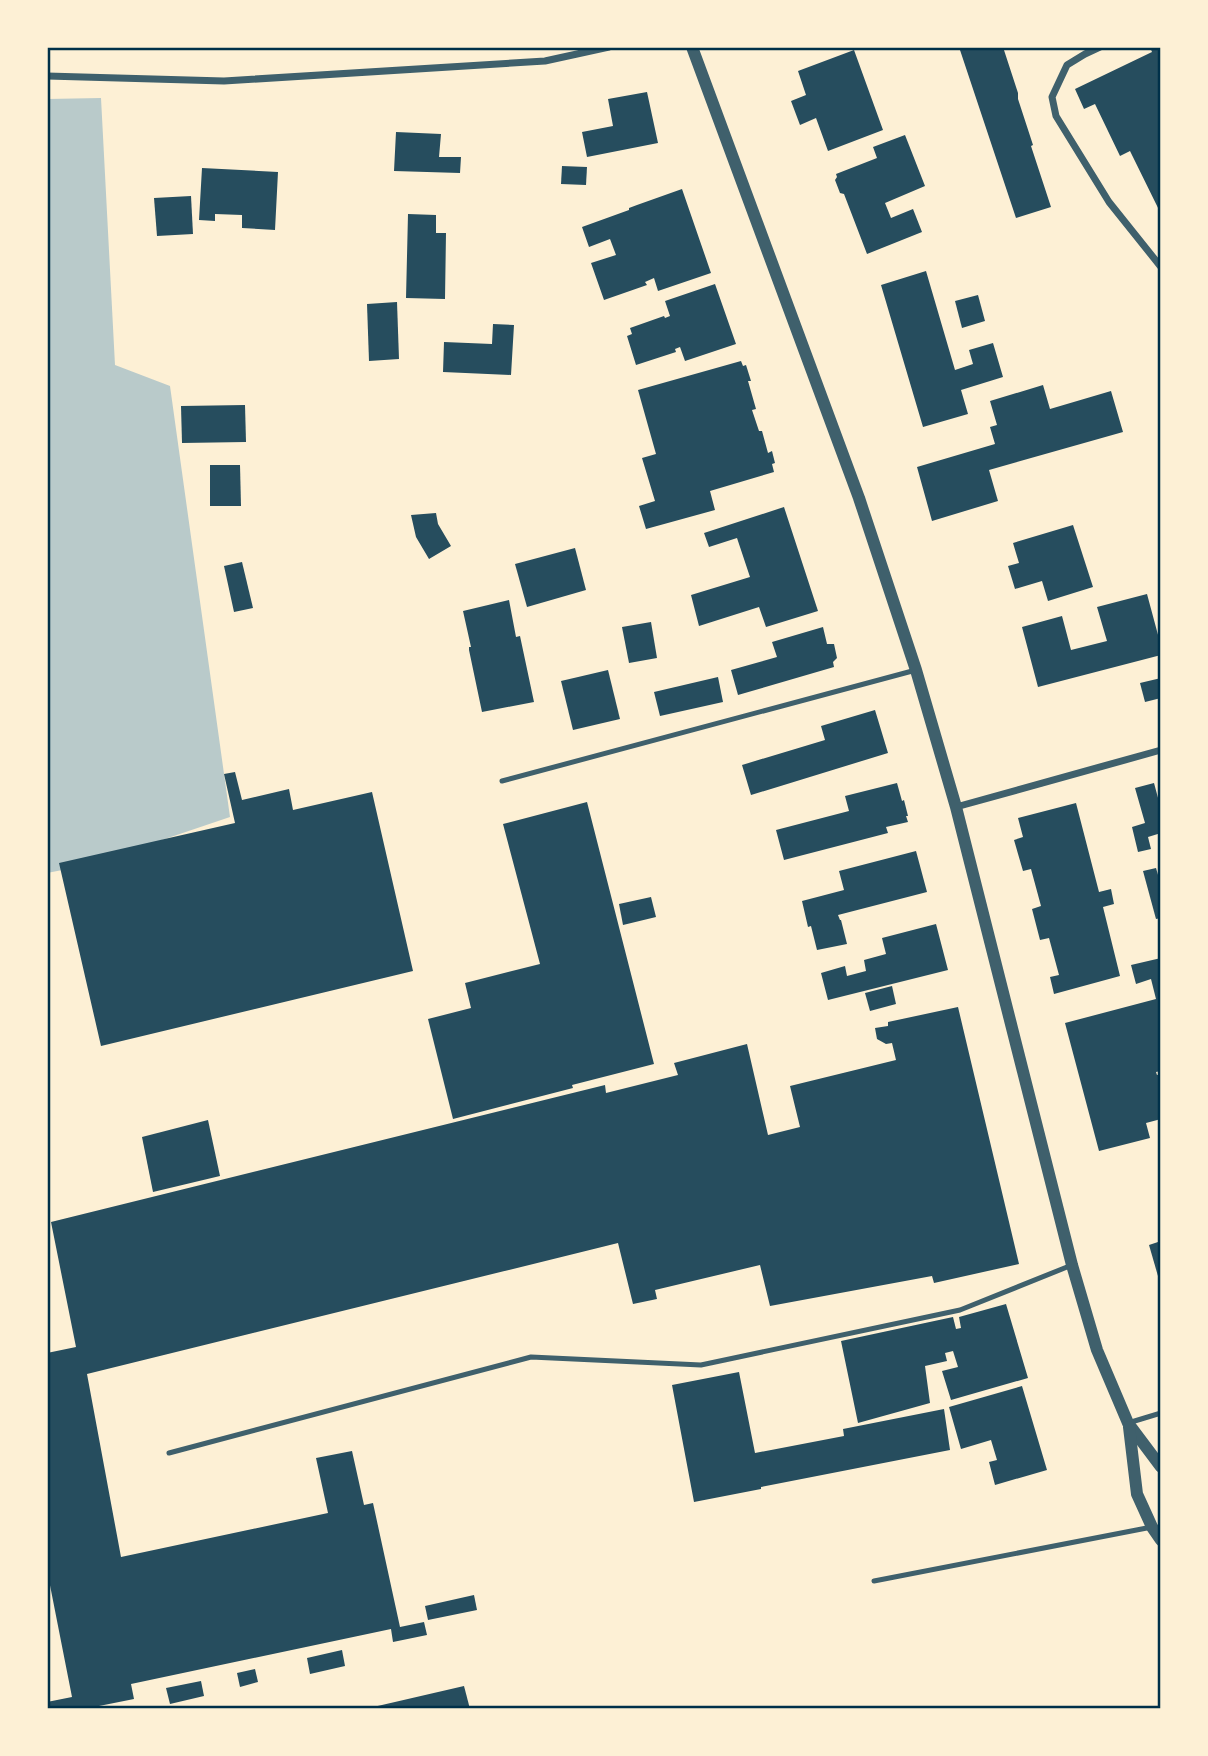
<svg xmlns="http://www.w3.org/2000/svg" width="1208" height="1756" font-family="'Work Sans',sans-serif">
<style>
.green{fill:#b9caca}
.building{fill:#264d5e}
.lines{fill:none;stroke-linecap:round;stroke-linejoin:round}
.service{stroke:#3f606c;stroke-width:5}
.minor{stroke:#3f606c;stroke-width:7}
.tertiary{stroke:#3f606c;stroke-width:12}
.neatline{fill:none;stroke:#003049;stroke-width:2.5}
</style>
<rect width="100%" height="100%" fill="#fdf0d5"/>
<!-- green -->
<path class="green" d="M 101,98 L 115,365 L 170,386 L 230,817 L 88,865 L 47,873 L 47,99 Z"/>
<!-- building -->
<g class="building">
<path d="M 959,47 L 1003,47 L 1018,93 L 1018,99 L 1033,145 L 1031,146 L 1051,207 L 1016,218 Z"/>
<path d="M 1150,47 L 1161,47 L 1161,214 L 1130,151 L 1120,156 L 1095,104 L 1084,109 L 1075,89 L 1152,52 Z"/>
<path d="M 854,50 L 883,130 L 828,151 L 816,118 L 800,125 L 791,101 L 806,95 L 798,71 Z"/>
<path d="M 647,92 L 658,143 L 587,157 L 582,132 L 613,126 L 608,99 Z"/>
<path d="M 396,132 L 441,134 L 439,157 L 461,157 L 460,173 L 394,171 Z"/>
<path d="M 905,135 L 925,186 L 885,203 L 891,218 L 913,209 L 922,232 L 867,254 L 844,194 L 840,193 L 835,180 L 837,177 L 836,174 L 877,158 L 873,147 Z"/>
<path d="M 562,166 L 587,167 L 586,185 L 561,184 Z"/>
<path d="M 202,168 L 278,172 L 275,230 L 242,228 L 242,215 L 215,214 L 215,221 L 199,220 Z"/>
<path d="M 682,189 L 711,273 L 658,291 L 654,278 L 645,282 L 647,285 L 604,300 L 591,263 L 616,255 L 610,239 L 589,247 L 582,227 L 629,210 L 629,208 L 637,205 Z"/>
<path d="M 191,196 L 193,234 L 157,236 L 154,198 Z"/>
<path d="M 408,214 L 436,215 L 436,233 L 446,233 L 445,299 L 406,298 Z"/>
<path d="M 926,271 L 955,370 L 973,364 L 969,350 L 993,343 L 1003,377 L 961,390 L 968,414 L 923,427 L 881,285 Z"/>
<path d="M 715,284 L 736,344 L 685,361 L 680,347 L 675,349 L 676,352 L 636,365 L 627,336 L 632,334 L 630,328 L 664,316 L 665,318 L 670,316 L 665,301 Z"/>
<path d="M 978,295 L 985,321 L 962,328 L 955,301 Z"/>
<path d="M 397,302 L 399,359 L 369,361 L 367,304 Z"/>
<path d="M 493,324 L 514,325 L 511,375 L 443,372 L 444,342 L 492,344 Z"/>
<path d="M 741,361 L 743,366 L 746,365 L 751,381 L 748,381 L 756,409 L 752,410 L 759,431 L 762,431 L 768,453 L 772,451 L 775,463 L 772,464 L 774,472 L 710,491 L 715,510 L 646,529 L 639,506 L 655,501 L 642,458 L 656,454 L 638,390 Z"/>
<path d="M 1043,385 L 1050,409 L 1111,391 L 1123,432 L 989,470 L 998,501 L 932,521 L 917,467 L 995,444 L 990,427 L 997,425 L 990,401 Z"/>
<path d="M 245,405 L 246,442 L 182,443 L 181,406 Z"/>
<path d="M 210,465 L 240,465 L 241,506 L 210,506 Z"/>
<path d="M 784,507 L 818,611 L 766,627 L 759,607 L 699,626 L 691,595 L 750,577 L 737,538 L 709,547 L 704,533 Z"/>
<path d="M 436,513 L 438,524 L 451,546 L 429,559 L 416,537 L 411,515 Z"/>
<path d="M 1073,525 L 1093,587 L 1048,601 L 1042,581 L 1015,589 L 1008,566 L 1019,563 L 1013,543 Z"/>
<path d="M 575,548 L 586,590 L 527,607 L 515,564 Z"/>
<path d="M 242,562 L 253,608 L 234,612 L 224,566 Z"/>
<path d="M 1147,594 L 1161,646 L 1161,655 L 1038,687 L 1022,627 L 1062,616 L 1071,650 L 1107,641 L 1097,607 Z"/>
<path d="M 509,600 L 516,637 L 520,636 L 534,702 L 482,712 L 469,650 L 469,647 L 471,647 L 463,611 Z"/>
<path d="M 651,622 L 657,658 L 629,663 L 622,627 Z"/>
<path d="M 823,627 L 827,644 L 834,644 L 837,658 L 833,662 L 834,667 L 738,695 L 731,670 L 777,657 L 772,642 Z"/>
<path d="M 608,670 L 620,719 L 573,730 L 561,681 Z"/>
<path d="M 718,677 L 723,702 L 660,716 L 654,692 Z"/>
<path d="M 1161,678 L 1161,698 L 1145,702 L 1140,683 Z"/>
<path d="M 875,710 L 888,753 L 751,795 L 742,765 L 825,740 L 821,726 Z"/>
<path d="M 235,772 L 242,800 L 289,789 L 293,810 L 372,792 L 413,971 L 101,1046 L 59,863 L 235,823 L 224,774 Z"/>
<path d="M 897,783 L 902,801 L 904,800 L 908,816 L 906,816 L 908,822 L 886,827 L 888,833 L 784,860 L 776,830 L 849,811 L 845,796 Z"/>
<path d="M 1154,783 L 1161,809 L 1161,833 L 1148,837 L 1151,849 L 1138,852 L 1132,827 L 1145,823 L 1135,788 Z"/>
<path d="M 587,802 L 654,1064 L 572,1085 L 573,1088 L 453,1119 L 428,1019 L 471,1008 L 465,983 L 540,964 L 503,824 Z"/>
<path d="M 1076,803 L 1099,892 L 1111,889 L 1114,904 L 1103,907 L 1120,976 L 1054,994 L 1050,977 L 1059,975 L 1049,938 L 1040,940 L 1032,909 L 1041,906 L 1031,869 L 1023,871 L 1014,840 L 1023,837 L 1018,818 Z"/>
<path d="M 916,851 L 927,892 L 838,915 L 840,920 L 841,920 L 847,944 L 817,950 L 811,926 L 808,927 L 802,901 L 844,890 L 839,871 Z"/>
<path d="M 1156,868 L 1161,885 L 1161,918 L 1156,919 L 1143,871 Z"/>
<path d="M 651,897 L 656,917 L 623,925 L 619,904 Z"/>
<path d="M 936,924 L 948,970 L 828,1000 L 821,973 L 845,966 L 847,976 L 866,971 L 864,960 L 886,954 L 882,938 Z"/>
<path d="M 1161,958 L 1161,1071 L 1156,1072 L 1157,1075 L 1161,1074 L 1161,1119 L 1146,1123 L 1150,1138 L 1099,1151 L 1065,1023 L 1156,999 L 1151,979 L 1136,984 L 1131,965 Z"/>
<path d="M 892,986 L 896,1004 L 870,1011 L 865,993 Z"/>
<path d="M 958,1007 L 1019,1264 L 934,1283 L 932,1276 L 770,1306 L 760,1265 L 655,1290 L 657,1299 L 633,1304 L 618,1243 L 87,1374 L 121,1557 L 328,1513 L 316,1458 L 352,1451 L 364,1505 L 373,1503 L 400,1627 L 424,1622 L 427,1635 L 393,1642 L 391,1629 L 131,1684 L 134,1699 L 84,1709 L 47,1709 L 47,1702 L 72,1697 L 47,1570 L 47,1353 L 76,1347 L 51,1222 L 605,1085 L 606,1093 L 678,1075 L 674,1063 L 747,1044 L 768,1135 L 800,1127 L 790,1086 L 896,1060 L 892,1043 L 886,1044 L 877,1039 L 875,1028 L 888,1026 L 888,1022 Z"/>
<path d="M 208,1120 L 220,1176 L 153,1192 L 142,1137 Z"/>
<path d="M 1161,1241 L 1161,1283 L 1160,1283 L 1149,1245 Z"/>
<path d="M 1006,1304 L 1028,1378 L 951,1400 L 942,1371 L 958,1367 L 953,1351 L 945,1353 L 947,1361 L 925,1366 L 930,1403 L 858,1423 L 841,1341 L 953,1317 L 956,1329 L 961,1328 L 959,1317 Z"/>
<path d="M 739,1372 L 755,1453 L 844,1436 L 843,1429 L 944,1409 L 950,1450 L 761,1487 L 761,1489 L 694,1502 L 672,1385 Z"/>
<path d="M 1022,1386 L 1047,1470 L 995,1485 L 989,1462 L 997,1460 L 991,1440 L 961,1449 L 949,1407 Z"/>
<path d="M 474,1595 L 477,1610 L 428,1620 L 425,1606 Z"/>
<path d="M 342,1650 L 345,1666 L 310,1674 L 307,1658 Z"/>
<path d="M 255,1669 L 258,1682 L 240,1687 L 237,1673 Z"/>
<path d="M 201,1681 L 204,1696 L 170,1704 L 166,1688 Z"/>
<path d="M 464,1686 L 470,1709 L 369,1709 L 369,1708 Z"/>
</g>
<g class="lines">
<!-- service -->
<g class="service">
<path d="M 502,781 L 916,670"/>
<path d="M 1128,1423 L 1161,1413"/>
<path d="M 169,1453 L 531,1357 L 701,1365 L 960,1310 L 1072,1265"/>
<path d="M 874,1581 L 1152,1527"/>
</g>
<!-- minor -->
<g class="minor">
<path d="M 1100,47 L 1085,54 L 1067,65 L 1052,97 L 1056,116 L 1109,202 L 1161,267"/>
<path d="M 47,76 L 224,81 L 545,61 L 609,47"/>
<path d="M 956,807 L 1161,750"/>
</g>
<!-- tertiary -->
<g class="tertiary">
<path d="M 692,47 L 859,498 L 916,670 L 956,807 L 1072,1265 L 1097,1350 L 1128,1423 L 1161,1467"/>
<path d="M 1129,1427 L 1137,1494 L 1152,1527 L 1161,1540"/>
</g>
</g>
<!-- border -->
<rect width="1208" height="1756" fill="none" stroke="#fdf0d5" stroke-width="98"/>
<rect x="49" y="49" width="1110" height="1658" class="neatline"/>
</svg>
